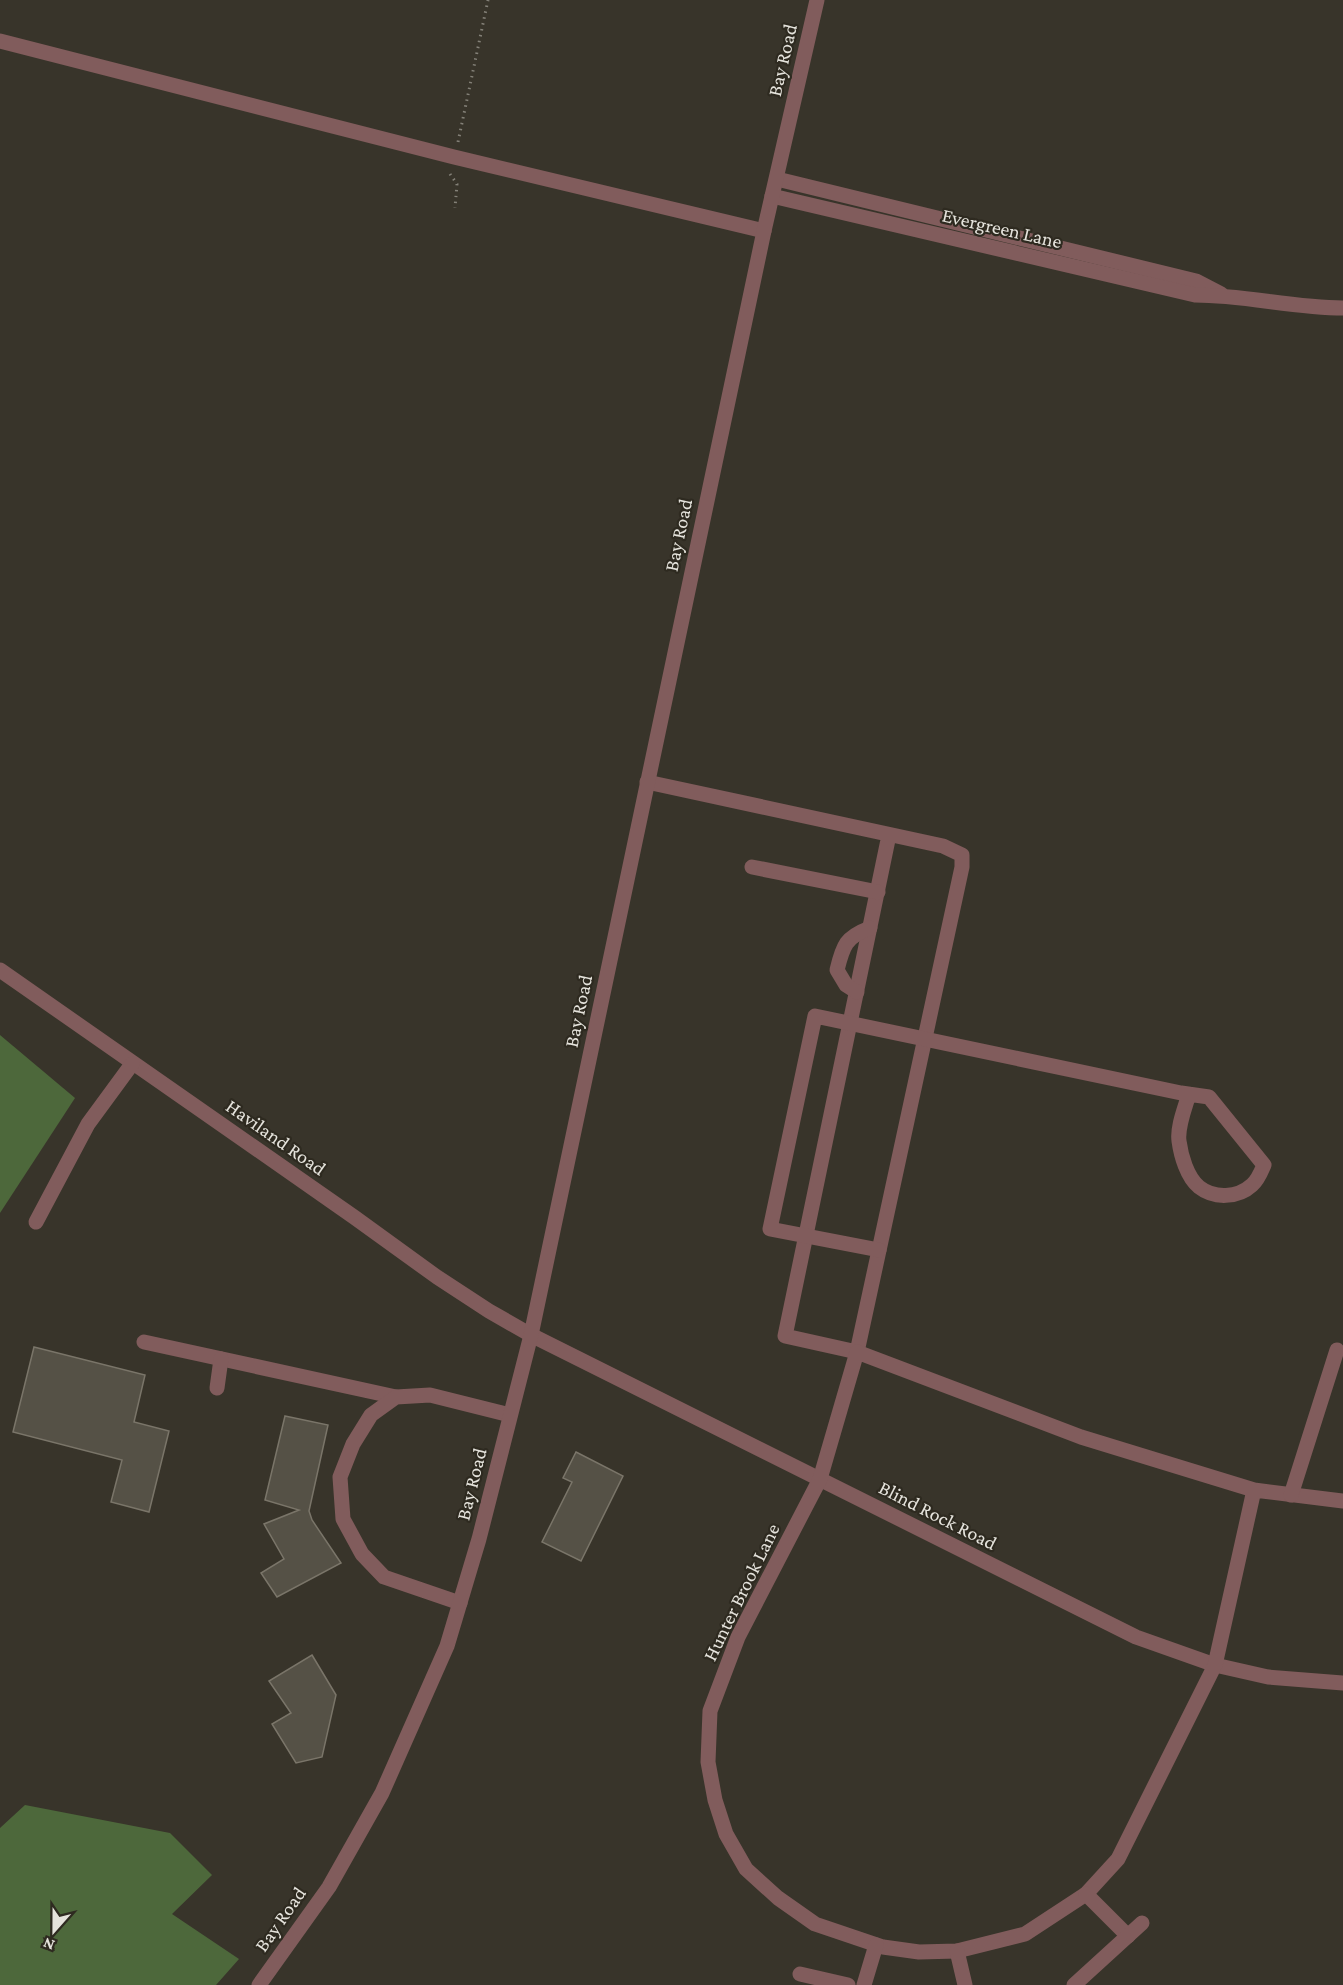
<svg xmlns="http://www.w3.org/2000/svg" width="1343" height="1985" font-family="'Crimson Pro',serif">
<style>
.green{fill:#4d683b}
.building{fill:#555146;stroke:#7a7569;stroke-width:1.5}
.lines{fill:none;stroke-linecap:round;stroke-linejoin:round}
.path{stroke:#848178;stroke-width:3;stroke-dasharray:1.5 4.5;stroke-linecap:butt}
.minor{stroke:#815c5c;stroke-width:15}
.labels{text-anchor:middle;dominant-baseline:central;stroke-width:4.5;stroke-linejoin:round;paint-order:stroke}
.street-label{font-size:20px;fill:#e5e3dc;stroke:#2e2a20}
</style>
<rect width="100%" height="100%" fill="#38342a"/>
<!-- green -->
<g class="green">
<path d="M 0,1035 L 75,1098 L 0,1213 Z"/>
<path d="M 25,1805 L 170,1833 L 212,1875 L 172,1914 L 239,1959 L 216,1985 L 0,1985 L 0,1828 Z"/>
</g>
<!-- building -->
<g class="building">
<path d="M 34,1347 L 145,1375 L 134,1422 L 169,1431 L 149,1512 L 111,1502 L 122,1460 L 13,1432 Z"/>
<path d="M 285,1416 L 328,1425 L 309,1511 L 312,1520 L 341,1563 L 277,1597 L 261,1573 L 284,1559 L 264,1524 L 299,1510 L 265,1500 Z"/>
<path d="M 576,1452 L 623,1476 L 581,1561 L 542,1542 L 572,1482 L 563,1478 Z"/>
<path d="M 312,1655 L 336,1695 L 322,1757 L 296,1763 L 272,1724 L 291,1713 L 269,1681 Z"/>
</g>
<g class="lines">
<!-- path -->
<g class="path">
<path d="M 458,142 L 488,0"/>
<path d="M 450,174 L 457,184 L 455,208"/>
</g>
<!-- minor -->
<g class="minor">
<path d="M 0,41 L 454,157 L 764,231"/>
<path d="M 777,179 L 1196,281 L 1221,294"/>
<path d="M 772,196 L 1195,295 C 1245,295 1293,308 1343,308"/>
<path d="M 647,782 L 943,846 L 962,855 L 962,867 L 857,1352 L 785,1336 L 889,835"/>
<path d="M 752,867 L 878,892"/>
<path d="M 0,970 L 354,1217 L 437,1277 L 489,1311 L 531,1335 L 1136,1637 L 1215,1665 L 1268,1677 L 1343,1683"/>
<path d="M 857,992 L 846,985 L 837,970 C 843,945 846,937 870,928"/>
<path d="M 36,1222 L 88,1124 L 132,1064"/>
<path d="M 879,1250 L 770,1229 L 815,1016 L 1181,1093 L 1209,1097 L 1264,1165 C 1261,1172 1258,1180 1252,1185 C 1238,1198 1214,1199 1199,1187 C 1187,1177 1181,1156 1179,1141 C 1177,1127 1185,1108 1189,1094"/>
<path d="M 144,1342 L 396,1397"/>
<path d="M 217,1388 L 221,1359"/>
<path d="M 1254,1490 L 1215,1665 L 1118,1859 L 1086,1894 L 1025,1934 L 957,1951 L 919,1952 L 883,1947 L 815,1924 L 778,1898 L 746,1869 L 726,1834 L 715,1800 L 708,1762 L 710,1711 L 738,1637 L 820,1479 L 857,1352 L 1081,1437 L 1254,1490 L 1343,1501"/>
<path d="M 1291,1495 L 1337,1350"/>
<path d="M 460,1603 L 384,1577 L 362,1554 L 343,1519 L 340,1477 L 353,1444 L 371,1415 L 396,1397 L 430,1395 L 510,1415"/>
<path d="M 1086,1894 L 1128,1936"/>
<path d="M 957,1951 L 965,1985"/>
<path d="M 800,1974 L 848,1985"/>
<path d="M 259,1985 L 329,1887 L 382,1793 L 447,1646 L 479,1539 L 531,1335 L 764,231 L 817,0"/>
<path d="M 864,1985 L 876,1945"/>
<path d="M 1074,1985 L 1142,1923"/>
</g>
</g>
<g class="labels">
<!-- street labels -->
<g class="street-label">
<text transform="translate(782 60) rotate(-77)">Bay Road</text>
<text transform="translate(1002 228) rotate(13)">Evergreen Lane</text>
<text transform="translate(678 535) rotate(-78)">Bay Road</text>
<text transform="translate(578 1011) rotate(-78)">Bay Road</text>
<text transform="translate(276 1137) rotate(35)">Haviland Road</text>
<text transform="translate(471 1484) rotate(-76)">Bay Road</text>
<text transform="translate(938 1515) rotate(27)">Blind Rock Road</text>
<text transform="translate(741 1592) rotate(-64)">Hunter Brook Lane</text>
<text transform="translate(280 1919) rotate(-55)">Bay Road</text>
</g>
</g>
<!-- north arrow -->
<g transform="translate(54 1931) rotate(201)" stroke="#2e2a20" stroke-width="4.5" paint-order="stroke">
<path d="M0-4.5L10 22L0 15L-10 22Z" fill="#e5e3dc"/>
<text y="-9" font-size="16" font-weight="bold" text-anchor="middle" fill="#e5e3dc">N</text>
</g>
</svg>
